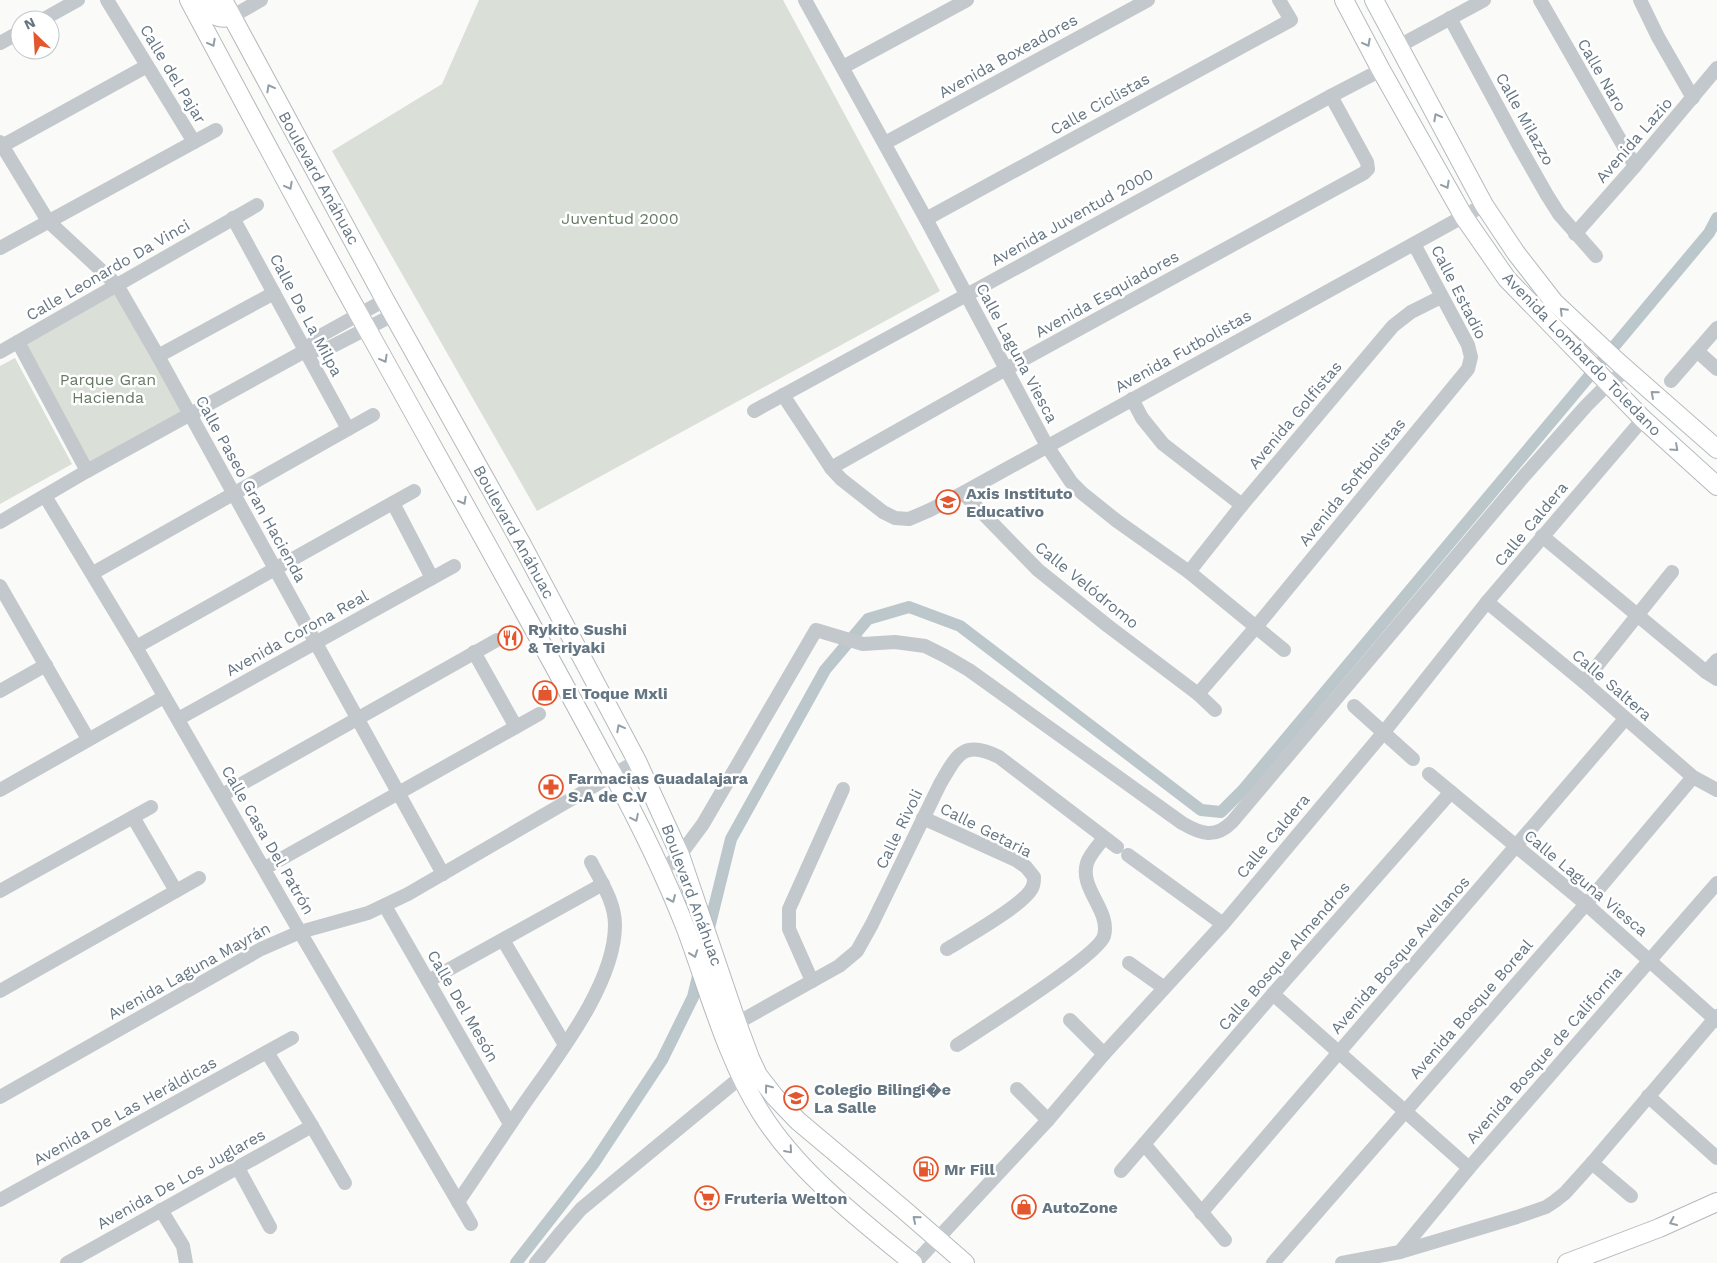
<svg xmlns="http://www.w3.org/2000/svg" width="1717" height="1263" font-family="'Work Sans',sans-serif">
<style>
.green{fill:#dadfd7}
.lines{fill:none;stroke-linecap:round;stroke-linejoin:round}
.canal{stroke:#bbc7cb;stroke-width:12}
.major-casing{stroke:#b5babe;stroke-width:20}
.minor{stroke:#c3c8cc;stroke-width:14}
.major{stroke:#fff;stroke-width:18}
.oneway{stroke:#939fa8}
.labels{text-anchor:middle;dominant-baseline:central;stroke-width:5;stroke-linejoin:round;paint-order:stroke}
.street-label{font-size:16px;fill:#657683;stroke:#fff}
.park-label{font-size:16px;fill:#687a64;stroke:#fff}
.poi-label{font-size:16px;font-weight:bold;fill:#657683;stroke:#fff;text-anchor:start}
</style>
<rect width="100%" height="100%" fill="#fafaf8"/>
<!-- green -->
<g class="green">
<path d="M 479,0 L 783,0 L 940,291 L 537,511 L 332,151 L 442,84 Z"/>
<path d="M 115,292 L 183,414 L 90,464 L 24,345 Z"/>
<path d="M 15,358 L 72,464 L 0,504 L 0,366 Z"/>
</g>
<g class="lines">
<!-- canal -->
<g class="canal">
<path d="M 707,936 L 731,839 L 825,670 L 868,619 L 909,607 L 960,626 L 1201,810 L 1221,812 L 1243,790 L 1709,233 L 1717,218"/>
<path d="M 516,1263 L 594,1163 L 662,1060 L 693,997 L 700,968"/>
</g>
<!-- major casing -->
<g class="major-casing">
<g id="major">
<path d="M 189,0 C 246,106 302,212 361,318 C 444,468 529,618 610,769 C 638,820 665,875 686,929 C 709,991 726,1057 761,1113 C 798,1172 859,1219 913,1263"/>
<path d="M 203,0 C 212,13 214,20 231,17"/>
<path d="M 223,0 L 385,300 L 521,543 L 637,761 L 680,855 L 737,1023 L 750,1058 L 758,1075 L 775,1097 L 798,1121 L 903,1209 L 965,1263"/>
<path d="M 1344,0 L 1381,70 L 1464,217 L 1507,279 L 1643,419 L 1717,486"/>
<path d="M 1374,0 L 1484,205 L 1516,253 L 1554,302 L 1618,362 L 1717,449"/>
<path d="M 1567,1263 L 1659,1228 L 1717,1202"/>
</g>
</g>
<!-- minor -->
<g class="minor">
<path d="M 107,0 L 194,142"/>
<path d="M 805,0 L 926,219 L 1047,446 L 1071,482 L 1082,493 L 1117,521 L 1189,572 L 1284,650"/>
<path d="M 1540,0 L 1635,166"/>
<path d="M 1640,0 L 1658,37 L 1693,98"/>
<path d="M 231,17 L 261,0"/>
<path d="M 1450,18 L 1518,144 L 1547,195 L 1559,214 L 1596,256"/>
<path d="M 42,20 L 78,0"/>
<path d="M 0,43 L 20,32"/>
<path d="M 1399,46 L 1484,0"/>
<path d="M 843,67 L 967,0"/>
<path d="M 0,142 L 48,221 L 117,285 L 158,356 L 443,874"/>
<path d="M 885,143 L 1148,0"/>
<path d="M 0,147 L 147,66"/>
<path d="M 233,218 L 348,429"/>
<path d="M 926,219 L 1291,20 L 1279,0"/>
<path d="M 1575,234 L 1635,166 L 1717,68"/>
<path d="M 0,248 L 216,130"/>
<path d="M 18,342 L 87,471"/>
<path d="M 305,351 L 327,349 L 393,315"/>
<path d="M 1697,351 L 1717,369"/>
<path d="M 0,352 L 257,205"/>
<path d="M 158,356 L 274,293"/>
<path d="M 1671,381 L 1717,328"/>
<path d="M 783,395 L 831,468 L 841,479 L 883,512 L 895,518 L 909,519 L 930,510 L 963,493 L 1484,205"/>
<path d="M 1132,399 L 1142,418 L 1163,444 L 1242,505"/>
<path d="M 754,411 L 1331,96 L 1381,70"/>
<path d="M 831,468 L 1006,369 L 1364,173 L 1368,169 L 1367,162 L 1331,96"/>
<path d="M 963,493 L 1038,570 L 1108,626 L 1198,694 L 1215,710"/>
<path d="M 45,496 L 136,647 L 300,932 L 471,1224"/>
<path d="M 393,503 L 432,578"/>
<path d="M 0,522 L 87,471 L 305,351 L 320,336 L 385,300"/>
<path d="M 1542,536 L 1706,672 L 1717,679"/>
<path d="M 1189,572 L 1242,505 L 1393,326 L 1411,312 L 1441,297"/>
<path d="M 93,573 L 373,415"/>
<path d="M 0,586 L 88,739"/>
<path d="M 1487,602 L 1584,682 L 1693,777 L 1717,790"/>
<path d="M 136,647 L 414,491"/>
<path d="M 474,652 L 516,727"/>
<path d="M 1706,672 L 1717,660"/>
<path d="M 1584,682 L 1672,572"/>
<path d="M 0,691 L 46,665"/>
<path d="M 1198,694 L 1256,627 L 1468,369 L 1471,357 L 1468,345 L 1414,244"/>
<path d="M 1354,706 L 1413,759"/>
<path d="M 178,719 L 454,566"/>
<path d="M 1429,774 L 1586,904 L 1717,1021"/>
<path d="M 0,790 L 164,697"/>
<path d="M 222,795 L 497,640"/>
<path d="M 133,817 L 176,891"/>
<path d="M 923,818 L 1016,860 L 1026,867 L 1034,877 C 1034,881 1034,885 1032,888 C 1024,905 965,938 947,949"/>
<path d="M 1128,855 L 1223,924"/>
<path d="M 265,868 L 539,714"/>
<path d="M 660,872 L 680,855 L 703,824 L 816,630 L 863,644 L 895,642 L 925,646 L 945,656 L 969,670 L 1182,823 C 1201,834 1215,839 1232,822 L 1524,476 L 1586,406 L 1603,389 L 1626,370"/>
<path d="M 0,891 L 151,807"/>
<path d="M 385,906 L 510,1124"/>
<path d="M 503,940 L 565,1045"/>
<path d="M 1129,963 L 1163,987"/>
<path d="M 428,981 L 603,884"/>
<path d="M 812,981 L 789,929 L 789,909 L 843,789"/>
<path d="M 0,991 L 199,878"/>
<path d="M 1273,994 L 1469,1168"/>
<path d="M 1070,1020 L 1104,1054"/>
<path d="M 730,1027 L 839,966 L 857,951 L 872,924 L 940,784 C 957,755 963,739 999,757 L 1117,847"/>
<path d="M 957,1045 C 981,1029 1098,956 1104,936 C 1111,910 1079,889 1087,863 C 1090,854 1098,846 1104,838"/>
<path d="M 267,1052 L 312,1126 L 345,1183"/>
<path d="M 1017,1089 L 1048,1120"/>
<path d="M 1648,1096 L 1717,1158"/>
<path d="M 0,1097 L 261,949 L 300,932 L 368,913 L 408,894 L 637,761"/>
<path d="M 1144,1144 L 1225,1240"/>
<path d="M 1592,1163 L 1631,1196"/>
<path d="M 238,1168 L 270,1227"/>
<path d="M 1121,1171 L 1273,994 L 1451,792"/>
<path d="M 0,1200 L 292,1038"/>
<path d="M 458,1202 C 480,1170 501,1138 522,1107 C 555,1059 615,985 615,925 C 615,902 601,882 591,862"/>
<path d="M 161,1210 L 183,1246 L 186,1263"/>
<path d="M 1201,1213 L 1625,719"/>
<path d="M 1400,1252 L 1469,1168 L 1717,883"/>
<path d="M 67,1263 L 312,1126"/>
<path d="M 536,1263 L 562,1231 L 581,1209 L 741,1077"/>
<path d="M 915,1263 L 1048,1120 L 1104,1054 L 1223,924 L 1384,732 L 1487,602 L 1643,419"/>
<path d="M 1273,1263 L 1586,904 L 1693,777"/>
<path d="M 1342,1263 L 1400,1252 L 1517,1217 L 1546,1207 L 1555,1201 L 1565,1193 L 1592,1163 L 1717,1016"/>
</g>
<!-- major -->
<use href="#major" class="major"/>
</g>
<!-- one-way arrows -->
<defs><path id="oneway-chevron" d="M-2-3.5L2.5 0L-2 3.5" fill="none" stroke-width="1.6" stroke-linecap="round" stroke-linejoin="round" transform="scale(1.25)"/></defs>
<g class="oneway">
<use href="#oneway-chevron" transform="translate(212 43) rotate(62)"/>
<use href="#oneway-chevron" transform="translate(1367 43) rotate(62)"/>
<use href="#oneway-chevron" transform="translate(270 88) rotate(-119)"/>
<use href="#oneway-chevron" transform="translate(1437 117) rotate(-118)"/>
<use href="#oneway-chevron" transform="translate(1446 185) rotate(61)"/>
<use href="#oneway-chevron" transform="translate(289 186) rotate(62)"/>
<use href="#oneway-chevron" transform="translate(1563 311) rotate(-135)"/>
<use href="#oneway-chevron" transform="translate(384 359) rotate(61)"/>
<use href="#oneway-chevron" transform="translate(1654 394) rotate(-139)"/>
<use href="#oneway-chevron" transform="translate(1675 448) rotate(42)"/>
<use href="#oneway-chevron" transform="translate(463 501) rotate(61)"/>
<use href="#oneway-chevron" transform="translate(620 728) rotate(-118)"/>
<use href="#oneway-chevron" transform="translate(635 818) rotate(64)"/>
<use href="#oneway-chevron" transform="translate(672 899) rotate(66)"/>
<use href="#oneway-chevron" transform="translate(694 954) rotate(70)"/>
<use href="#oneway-chevron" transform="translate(768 1088) rotate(-127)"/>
<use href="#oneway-chevron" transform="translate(789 1150) rotate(49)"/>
<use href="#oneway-chevron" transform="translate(916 1219) rotate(-140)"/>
<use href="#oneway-chevron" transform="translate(1673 1222) rotate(156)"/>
</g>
<!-- icons -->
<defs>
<g id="school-ring" transform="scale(1.25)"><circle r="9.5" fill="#fff" stroke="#e4572e" stroke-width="1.5"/><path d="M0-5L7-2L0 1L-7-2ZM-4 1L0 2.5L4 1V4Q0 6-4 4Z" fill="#e4572e"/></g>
<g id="restaurant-ring" transform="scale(1.25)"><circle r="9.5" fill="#fff" stroke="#e4572e" stroke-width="1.5"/><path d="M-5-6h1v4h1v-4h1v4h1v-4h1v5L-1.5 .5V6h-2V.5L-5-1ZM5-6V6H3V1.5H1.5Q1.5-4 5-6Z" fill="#e4572e"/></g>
<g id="shop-ring" transform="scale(1.25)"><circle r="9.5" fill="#fff" stroke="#e4572e" stroke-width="1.5"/><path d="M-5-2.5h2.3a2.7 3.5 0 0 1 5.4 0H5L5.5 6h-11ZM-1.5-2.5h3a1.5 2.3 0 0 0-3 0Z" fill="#e4572e"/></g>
<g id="pharmacy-ring" transform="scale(1.25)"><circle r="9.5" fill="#fff" stroke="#e4572e" stroke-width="1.5"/><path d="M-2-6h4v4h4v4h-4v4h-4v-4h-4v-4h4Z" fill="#e4572e"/></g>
<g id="fuel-ring" transform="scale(1.25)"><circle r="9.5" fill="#fff" stroke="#e4572e" stroke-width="1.5"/><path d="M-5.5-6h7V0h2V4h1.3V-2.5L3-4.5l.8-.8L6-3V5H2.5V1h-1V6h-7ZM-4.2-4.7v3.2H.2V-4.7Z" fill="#e4572e"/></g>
<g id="supermarket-ring" transform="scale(1.25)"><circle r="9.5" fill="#fff" stroke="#e4572e" stroke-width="1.5"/><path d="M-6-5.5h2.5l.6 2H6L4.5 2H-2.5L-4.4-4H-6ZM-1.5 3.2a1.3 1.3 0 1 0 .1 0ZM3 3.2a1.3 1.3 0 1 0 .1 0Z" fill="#e4572e"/></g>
</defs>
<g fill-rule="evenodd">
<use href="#school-ring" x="948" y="502"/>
<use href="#restaurant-ring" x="510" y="638"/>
<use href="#shop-ring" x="545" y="693"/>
<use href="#pharmacy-ring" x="551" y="787"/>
<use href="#school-ring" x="796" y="1098"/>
<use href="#fuel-ring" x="926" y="1169"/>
<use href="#supermarket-ring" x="707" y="1198"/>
<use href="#shop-ring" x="1024" y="1207"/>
</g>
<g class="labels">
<!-- street labels -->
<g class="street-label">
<text transform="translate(1008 56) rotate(-29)">Avenida Boxeadores</text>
<text transform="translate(173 74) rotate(59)">Calle del Pajar</text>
<text transform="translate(1602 75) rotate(60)">Calle Naro</text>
<text transform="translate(1100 104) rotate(-29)">Calle Ciclistas</text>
<text transform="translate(1525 119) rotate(61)">Calle Milazzo</text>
<text transform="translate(1634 140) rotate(-49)">Avenida Lazio</text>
<text transform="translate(319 178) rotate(61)">Boulevard Anáhuac</text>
<text transform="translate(1072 217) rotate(-29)">Avenida Juventud 2000</text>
<text transform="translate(108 270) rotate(-30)">Calle Leonardo Da Vinci</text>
<text transform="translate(1459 292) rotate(63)">Calle Estadio</text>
<text transform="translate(1107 294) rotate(-29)">Avenida Esquiadores</text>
<text transform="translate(306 315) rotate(62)">Calle De La Milpa</text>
<text transform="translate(1183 351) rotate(-29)">Avenida Futbolistas</text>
<text transform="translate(1017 353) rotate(62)">Calle Laguna Viesca</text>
<text transform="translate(1582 354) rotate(46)">Avenida Lombardo Toledano</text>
<text transform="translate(1295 415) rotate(-50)">Avenida Golfistas</text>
<text transform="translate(1352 482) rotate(-51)">Avenida Softbolistas</text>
<text transform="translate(251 489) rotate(61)">Calle Paseo Gran Hacienda</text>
<text transform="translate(1531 524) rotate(-50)">Calle Caldera</text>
<text transform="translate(514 532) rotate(61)">Boulevard Anáhuac</text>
<text transform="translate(1087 585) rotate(39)">Calle Velódromo</text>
<text transform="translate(297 633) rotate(-29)">Avenida Corona Real</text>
<text transform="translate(1612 685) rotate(41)">Calle Saltera</text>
<text transform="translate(899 829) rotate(-64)">Calle Rivoli</text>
<text transform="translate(986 830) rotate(27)">Calle Getaria</text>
<text transform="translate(1273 836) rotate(-50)">Calle Caldera</text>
<text transform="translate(268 840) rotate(60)">Calle Casa Del Patrón</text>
<text transform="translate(1586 883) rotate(40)">Calle Laguna Viesca</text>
<text transform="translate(692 895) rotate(70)">Boulevard Anáhuac</text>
<text transform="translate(1400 955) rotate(-49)">Avenida Bosque Avellanos</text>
<text transform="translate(1284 956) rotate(-49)">Calle Bosque Almendros</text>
<text transform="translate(189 971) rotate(-29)">Avenida Laguna Mayrán</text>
<text transform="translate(463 1006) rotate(60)">Calle Del Mesón</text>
<text transform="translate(1471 1009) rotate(-49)">Avenida Bosque Boreal</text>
<text transform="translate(1544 1055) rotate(-49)">Avenida Bosque de California</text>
<text transform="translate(125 1111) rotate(-29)">Avenida De Las Heráldicas</text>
<text transform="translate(181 1179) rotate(-29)">Avenida De Los Juglares</text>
</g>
<!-- park labels -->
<g class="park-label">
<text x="620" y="218">Juventud 2000</text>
<text x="108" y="379">Parque Gran<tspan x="108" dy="18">Hacienda</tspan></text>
</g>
<!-- poi labels -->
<g class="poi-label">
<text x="966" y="493">Axis Instituto<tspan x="966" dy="18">Educativo</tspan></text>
<text x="528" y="629">Rykito Sushi<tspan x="528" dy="18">&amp; Teriyaki</tspan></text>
<text x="562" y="693">El Toque Mxli</text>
<text x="568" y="778">Farmacias Guadalajara<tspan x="568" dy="18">S.A de C.V</tspan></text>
<text x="814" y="1089">Colegio Bilingi�e<tspan x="814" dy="18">La Salle</tspan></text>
<text x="944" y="1169">Mr Fill</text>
<text x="724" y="1198">Fruteria Welton</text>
<text x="1042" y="1207">AutoZone</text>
</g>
</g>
<!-- north arrow -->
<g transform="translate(35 35) rotate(335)"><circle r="24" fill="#ffffff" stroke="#c1c8cd"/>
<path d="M0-4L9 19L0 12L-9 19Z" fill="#e4572e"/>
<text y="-8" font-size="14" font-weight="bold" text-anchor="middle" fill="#657683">N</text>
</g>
</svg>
